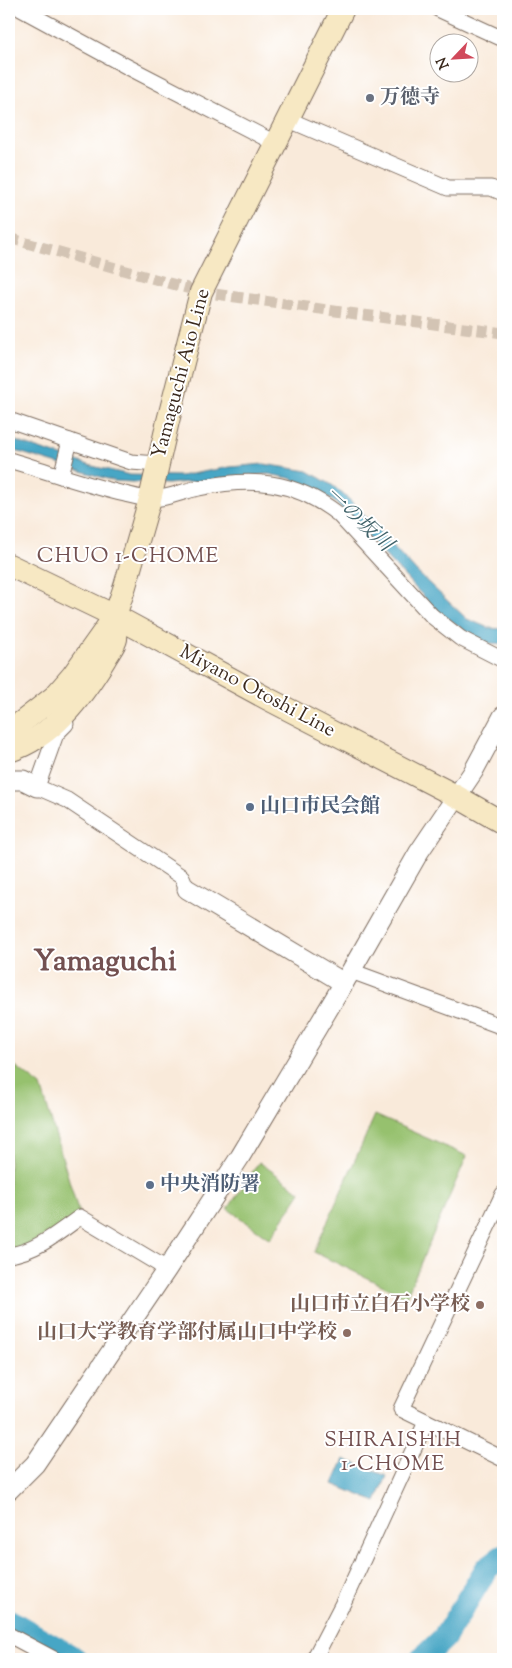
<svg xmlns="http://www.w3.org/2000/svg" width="512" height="1668" font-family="'Sorts Mill Goudy','Noto Serif JP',serif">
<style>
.green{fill:#96c16e;stroke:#687646}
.water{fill:#46a6c5;stroke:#406872}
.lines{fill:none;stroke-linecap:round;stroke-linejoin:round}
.river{stroke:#46a6c5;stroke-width:24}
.pedestrian-tunnel{stroke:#d3c4b4;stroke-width:11;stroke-dasharray:11 5.5;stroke-linecap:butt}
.minor-casing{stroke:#7e6d60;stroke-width:17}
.tertiary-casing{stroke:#7e6d60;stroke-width:21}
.secondary-casing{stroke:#7e6d60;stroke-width:24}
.minor{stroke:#fff;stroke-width:15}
.tertiary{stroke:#fff;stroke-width:19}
.secondary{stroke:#f7e8c3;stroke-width:22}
.worship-dot{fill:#6b7280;stroke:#fff;stroke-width:2}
.service-dot{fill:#5c6f8a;stroke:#fff;stroke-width:2}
.education-dot{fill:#8d6e63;stroke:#fff;stroke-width:2}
.labels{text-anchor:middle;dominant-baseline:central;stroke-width:4;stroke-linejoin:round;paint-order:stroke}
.worship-label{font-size:20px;font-weight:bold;fill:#5b616d;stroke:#fff;text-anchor:start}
.street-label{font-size:20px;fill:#3b2a1e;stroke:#fff}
.service-label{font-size:20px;font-weight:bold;fill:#4e5e75;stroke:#fff;text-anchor:start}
.education-label{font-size:20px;font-weight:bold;fill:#785e54;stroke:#fff;text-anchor:end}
.water-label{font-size:21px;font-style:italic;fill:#406269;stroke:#fff}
.neighbourhood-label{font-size:21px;letter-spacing:1px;fill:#735050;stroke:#fff}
.town-label{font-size:30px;font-weight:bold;fill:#735050;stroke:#fff}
</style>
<rect width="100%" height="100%" fill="#fff"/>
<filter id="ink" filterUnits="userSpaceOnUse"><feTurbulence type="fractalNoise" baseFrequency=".02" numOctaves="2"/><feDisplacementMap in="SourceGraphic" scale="10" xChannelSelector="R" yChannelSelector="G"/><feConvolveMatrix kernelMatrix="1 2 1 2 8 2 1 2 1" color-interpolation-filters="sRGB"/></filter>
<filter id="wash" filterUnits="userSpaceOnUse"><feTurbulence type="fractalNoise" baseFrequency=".0096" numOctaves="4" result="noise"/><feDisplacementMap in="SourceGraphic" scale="20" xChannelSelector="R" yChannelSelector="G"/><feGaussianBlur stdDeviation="1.12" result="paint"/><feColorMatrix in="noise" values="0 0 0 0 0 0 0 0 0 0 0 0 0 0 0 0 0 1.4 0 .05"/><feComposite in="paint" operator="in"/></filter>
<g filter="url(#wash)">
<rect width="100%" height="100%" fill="#f9eada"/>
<!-- green -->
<g class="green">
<path d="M 9,1061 L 41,1086 L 80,1217 L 9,1255 Z"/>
<path d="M 375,1115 L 467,1156 L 406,1297 L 314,1252 Z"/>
<path d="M 259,1162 L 301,1192 L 270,1239 L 228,1209 Z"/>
</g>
<!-- water -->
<g class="water">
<path d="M 9,439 L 92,466 L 130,475 L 180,476 L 230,467 L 264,464 L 308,471 L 332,485 L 352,502 L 417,572 L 467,619 L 489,628 L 503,629 L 503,644 L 488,643 L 476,638 L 437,611 L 335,502 L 309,486 L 289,478 L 268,474 L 168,484 L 114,481 L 9,449 Z"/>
<path d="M 344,1459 L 387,1476 L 376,1502 L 333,1484 Z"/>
</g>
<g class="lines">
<!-- river -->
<g class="river">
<path d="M 9,1621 L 75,1659"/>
<path d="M 422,1659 L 444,1638 L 487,1568 L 503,1556"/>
</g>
</g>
</g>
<g filter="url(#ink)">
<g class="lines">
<!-- pedestrian-tunnel -->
<path class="pedestrian-tunnel" d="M 9,238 L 201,292 L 356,314 L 503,333"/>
<!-- minor casing -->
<g class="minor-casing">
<g id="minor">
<path d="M 21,9 L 126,66 L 275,143"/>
<path d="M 438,9 L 503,39"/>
<path d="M 287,119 L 448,188 L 491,188 L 503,193"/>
<path d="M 9,420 L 131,462 L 158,464"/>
<path d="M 9,460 C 47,471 86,485 125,494 C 133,496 143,499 151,499 C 168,499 182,491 199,488 C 252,477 294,480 338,514 L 432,616 L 460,638 L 503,660"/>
<path d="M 61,476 L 70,441"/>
<path d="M 66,724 L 56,734 L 37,787 L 67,800 L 182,877 L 187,889"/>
<path d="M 351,971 L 503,1027"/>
<path d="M 503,1194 L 401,1409 L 503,1459"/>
<path d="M 9,1255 C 37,1251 58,1233 80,1217 L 167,1269"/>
<path d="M 9,1635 L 54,1659"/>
<path d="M 314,1659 L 344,1601 L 426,1422"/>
</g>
</g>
<!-- tertiary casing -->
<g class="tertiary-casing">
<g id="tertiary">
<path d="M 9,780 L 23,780 L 37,787"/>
<path d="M 187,889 L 344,983"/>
<path d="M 9,1490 L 35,1464 L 167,1269 L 240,1157 L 351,971 L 419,852 L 473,772 L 503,716"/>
</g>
</g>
<!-- secondary casing -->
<g class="secondary-casing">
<g id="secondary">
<path d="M 9,565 L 115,616 L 268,699 L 456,796 L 503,823"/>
<path d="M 9,729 L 22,722 L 54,697 L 73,675 L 115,616 L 125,586 L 150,499 L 168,421 L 201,292 L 343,9"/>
<path d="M 9,751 C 53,737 82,697 105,659 C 108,653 115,645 116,639 C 117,632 115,623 115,616"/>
</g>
</g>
<!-- minor -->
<use href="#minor" class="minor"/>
<!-- tertiary -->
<use href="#tertiary" class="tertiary"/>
<!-- secondary -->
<use href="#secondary" class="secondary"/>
</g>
</g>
<!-- markers -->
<circle class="worship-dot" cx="370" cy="98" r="5"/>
<g class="service-dot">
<circle cx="250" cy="807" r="5"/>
<circle cx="150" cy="1185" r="5"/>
</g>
<g class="education-dot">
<circle cx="480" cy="1305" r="5"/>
<circle cx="347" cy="1333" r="5"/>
</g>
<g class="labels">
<!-- worship labels -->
<g class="worship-label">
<text x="380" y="98">万徳寺</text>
</g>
<!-- street labels -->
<g class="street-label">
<text transform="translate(182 374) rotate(-75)">Yamaguchi Aio Line</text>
<text transform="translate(257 692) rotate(28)">Miyano Otoshi Line</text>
</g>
<!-- service labels -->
<g class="service-label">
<text x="260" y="807">山口市民会館</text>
<text x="160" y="1185">中央消防署</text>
</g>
<!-- education labels -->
<g class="education-label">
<text x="470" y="1305">山口市立白石小学校</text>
<text x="337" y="1333">山口大学教育学部付属山口中学校</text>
</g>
<!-- water labels -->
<g class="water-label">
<text transform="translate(358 520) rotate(43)">一の坂川</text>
</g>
<!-- neighbourhood labels -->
<g class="neighbourhood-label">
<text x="128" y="557">CHUO 1-CHOME</text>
<text x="393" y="1441">SHIRAISHIH<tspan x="393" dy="24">1-CHOME</tspan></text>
</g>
<!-- town labels -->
<g class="town-label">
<text x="105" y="962">Yamaguchi</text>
</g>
</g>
<!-- margin -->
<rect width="512" height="1668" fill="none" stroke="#fff" stroke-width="30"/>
<!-- north arrow -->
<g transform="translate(454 58) rotate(245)"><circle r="24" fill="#ffffff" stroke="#b1aaa5"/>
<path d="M0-4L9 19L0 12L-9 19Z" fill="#d1495b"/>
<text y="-8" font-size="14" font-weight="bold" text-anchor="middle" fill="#3b2a1e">N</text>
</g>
</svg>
